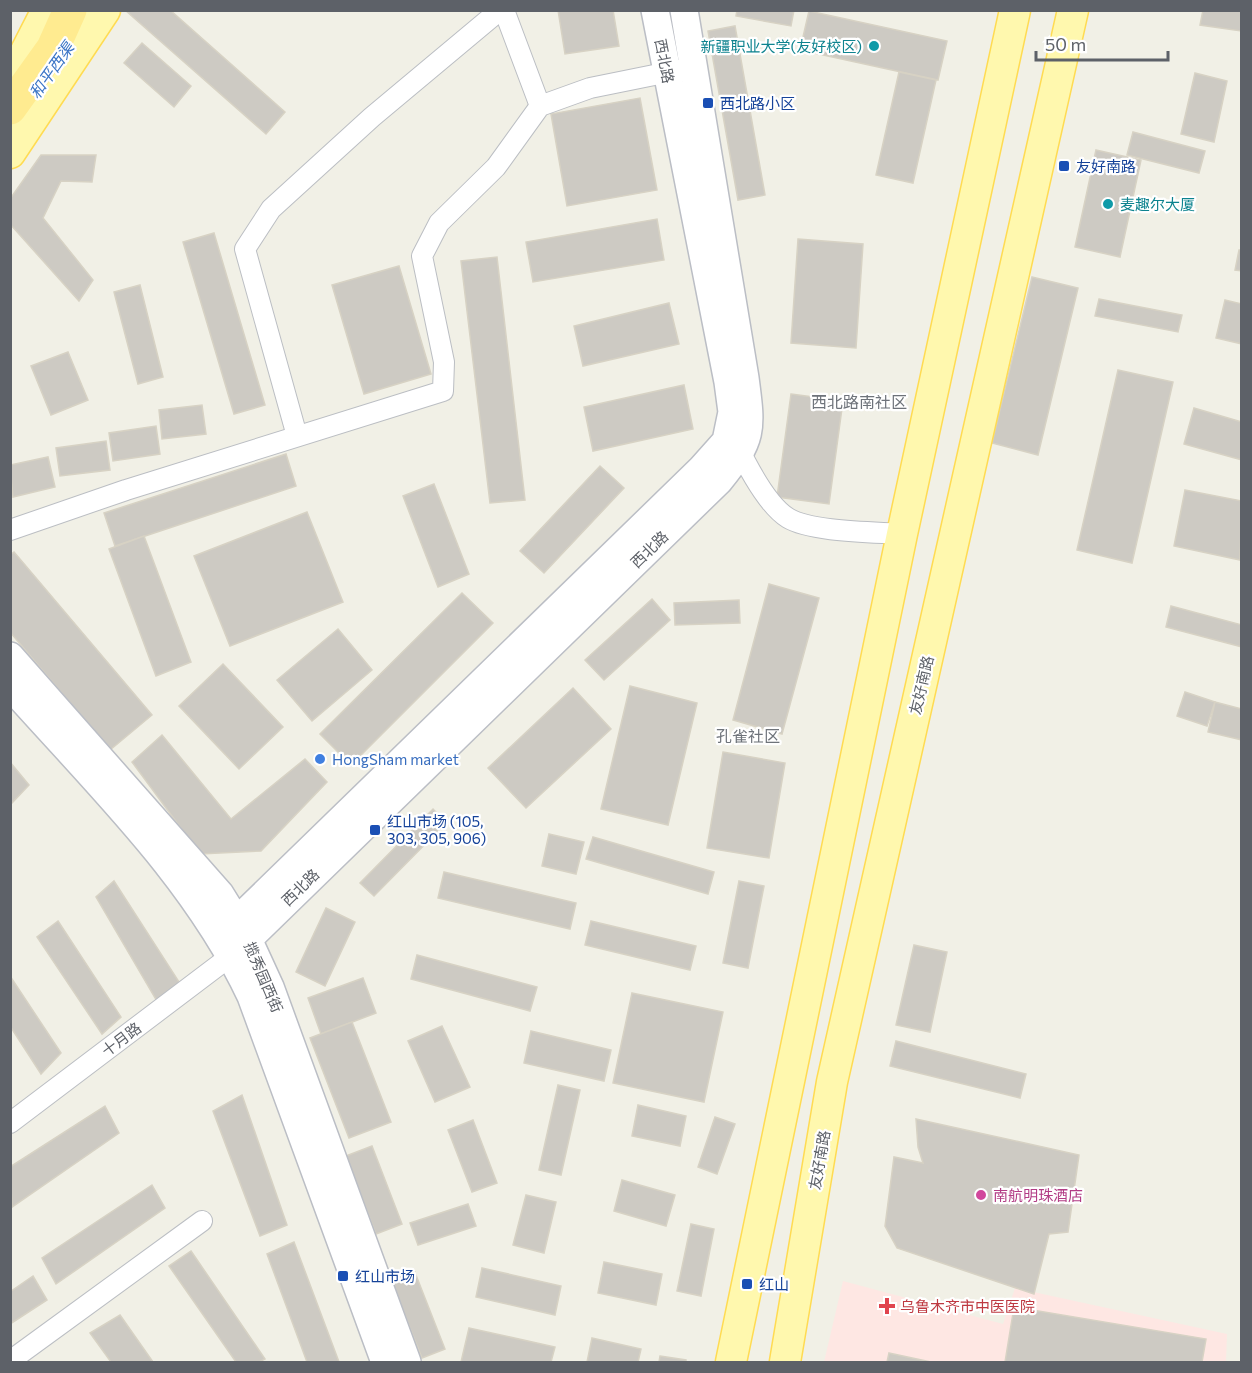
<svg xmlns="http://www.w3.org/2000/svg" width="1252" height="1373" font-family="Commissioner,'Noto Sans SC',sans-serif">
<style>
.medical{fill:#fee7e3}
.building{fill:#cdcac3;stroke:#d7d2c4;stroke-width:1.5}
.lines{fill:none;stroke-linecap:round;stroke-linejoin:round}
.street-casing{stroke:#bbbec3;stroke-width:22}
.secondary-casing{stroke:#bbbec5;stroke-width:30}
.primary-casing{stroke:#ffdb52;stroke-width:33}
.highway-casing{stroke:#f8bc00;stroke-width:36}
.street{stroke:#fff;stroke-width:20}
.secondary{stroke:#fff;stroke-width:27}
.primary{stroke:#fff8ae;stroke-width:30}
.highway{stroke:#ffeb90;stroke-width:33}
.culture-dot{fill:#0f9aa8;stroke:#fff;stroke-width:2}
.transit-dot{fill:#1a4fb4;stroke:#fff;stroke-width:2}
.shop-dot{fill:#3f7fe0;stroke:#fff;stroke-width:2}
.hotel-dot{fill:#d1479c;stroke:#fff;stroke-width:2}
.health-dot{fill:#e0444e;stroke:#fff;stroke-width:2}
.labels{text-anchor:middle;dominant-baseline:central;stroke-width:4.5;stroke-linejoin:round;paint-order:stroke}
.culture-label{font-size:15px;fill:#0d838f;stroke:#fff;text-anchor:end}
.street-label{font-size:15px;fill:#5d6168;stroke:#fff}
.transit-label{font-size:15px;fill:#164399;stroke:#fff;text-anchor:start}
.shop-label{font-size:15px;fill:#366cbe;stroke:#fff;text-anchor:start}
.hotel-label{font-size:15px;fill:#b23c85;stroke:#fff;text-anchor:start}
.health-label{font-size:15px;fill:#be3a42;stroke:#fff;text-anchor:start}
.water-label{font-size:16px;font-style:italic;fill:#3b75c6;stroke:#fff}
.neighbourhood-label{font-size:16px;fill:#6e737a;stroke:#fff}
</style>
<rect width="100%" height="100%" fill="#f1f0e6"/>
<!-- medical -->
<path class="medical" d="M 843,1281 L 1003,1324 L 1015,1288 L 1227,1334 L 1226,1362 L 824,1362 Z"/>
<!-- building -->
<g class="building">
<path d="M 125,10 L 170,10 L 285,112 L 266,134 Z"/>
<path d="M 558,10 L 613,10 L 619,46 L 565,54 Z"/>
<path d="M 737,10 L 794,10 L 791,26 L 736,16 Z"/>
<path d="M 1203,10 L 1242,10 L 1241,31 L 1200,25 Z"/>
<path d="M 809,11 L 947,41 L 938,80 L 800,50 Z"/>
<path d="M 735,26 L 765,195 L 738,200 L 708,31 Z"/>
<path d="M 142,43 L 191,86 L 174,107 L 124,63 Z"/>
<path d="M 899,72 L 936,80 L 913,183 L 876,175 Z"/>
<path d="M 1195,73 L 1227,81 L 1214,142 L 1181,134 Z"/>
<path d="M 640,98 L 657,190 L 567,206 L 551,114 Z"/>
<path d="M 1133,132 L 1205,151 L 1199,173 L 1127,155 Z"/>
<path d="M 1096,150 L 1141,160 L 1120,257 L 1075,247 Z"/>
<path d="M 41,155 L 96,155 L 92,182 L 61,181 L 43,218 L 93,280 L 79,301 L 10,224 L 10,199 Z"/>
<path d="M 657,219 L 664,260 L 533,282 L 526,242 Z"/>
<path d="M 214,233 L 265,405 L 234,414 L 183,242 Z"/>
<path d="M 798,239 L 863,244 L 856,348 L 791,343 Z"/>
<path d="M 1239,250 L 1242,250 L 1242,271 L 1235,270 Z"/>
<path d="M 497,257 L 525,500 L 490,503 L 461,261 Z"/>
<path d="M 399,266 L 431,374 L 364,394 L 332,285 Z"/>
<path d="M 1032,277 L 1078,288 L 1038,455 L 992,443 Z"/>
<path d="M 140,285 L 163,377 L 138,384 L 114,292 Z"/>
<path d="M 1099,299 L 1182,315 L 1178,332 L 1095,316 Z"/>
<path d="M 1225,300 L 1242,304 L 1242,344 L 1216,338 Z"/>
<path d="M 669,303 L 679,344 L 583,366 L 574,326 Z"/>
<path d="M 68,352 L 88,400 L 51,415 L 31,366 Z"/>
<path d="M 1118,370 L 1173,382 L 1132,563 L 1077,550 Z"/>
<path d="M 684,385 L 693,429 L 593,451 L 584,407 Z"/>
<path d="M 791,394 L 843,401 L 829,504 L 777,497 Z"/>
<path d="M 202,405 L 206,434 L 162,439 L 159,410 Z"/>
<path d="M 1194,408 L 1242,422 L 1242,460 L 1184,444 Z"/>
<path d="M 156,426 L 160,454 L 113,461 L 109,433 Z"/>
<path d="M 106,441 L 110,470 L 60,476 L 56,448 Z"/>
<path d="M 286,454 L 296,486 L 115,546 L 104,513 Z"/>
<path d="M 48,457 L 55,487 L 13,497 L 10,465 Z"/>
<path d="M 600,466 L 624,488 L 544,573 L 520,551 Z"/>
<path d="M 434,484 L 469,574 L 438,587 L 403,496 Z"/>
<path d="M 1185,490 L 1242,501 L 1240,560 L 1174,546 Z"/>
<path d="M 307,512 L 343,602 L 230,646 L 194,556 Z"/>
<path d="M 144,536 L 191,662 L 156,676 L 109,549 Z"/>
<path d="M 14,552 L 152,715 L 110,750 L 10,632 L 10,555 Z"/>
<path d="M 769,584 L 819,598 L 782,734 L 733,720 Z"/>
<path d="M 462,593 L 493,623 L 351,765 L 320,734 Z"/>
<path d="M 652,599 L 670,620 L 604,680 L 585,660 Z"/>
<path d="M 739,600 L 740,623 L 675,625 L 674,603 Z"/>
<path d="M 1171,606 L 1242,625 L 1242,647 L 1166,627 Z"/>
<path d="M 338,629 L 372,670 L 312,721 L 277,680 Z"/>
<path d="M 223,664 L 283,727 L 239,769 L 179,706 Z"/>
<path d="M 630,686 L 697,703 L 668,825 L 601,809 Z"/>
<path d="M 573,688 L 611,729 L 526,808 L 488,768 Z"/>
<path d="M 1185,692 L 1215,702 L 1207,726 L 1177,716 Z"/>
<path d="M 1215,702 L 1242,709 L 1242,740 L 1208,732 Z"/>
<path d="M 162,735 L 231,819 L 305,759 L 327,782 L 261,851 L 200,854 L 132,762 Z"/>
<path d="M 723,752 L 785,763 L 769,858 L 707,848 Z"/>
<path d="M 10,762 L 29,785 L 10,805 Z"/>
<path d="M 433,809 L 446,823 L 374,896 L 360,883 Z"/>
<path d="M 549,834 L 584,842 L 576,874 L 542,866 Z"/>
<path d="M 593,837 L 714,872 L 708,894 L 586,859 Z"/>
<path d="M 444,872 L 576,903 L 570,929 L 438,898 Z"/>
<path d="M 114,881 L 181,985 L 158,1003 L 96,897 Z"/>
<path d="M 739,881 L 764,886 L 748,968 L 723,963 Z"/>
<path d="M 326,908 L 355,922 L 325,986 L 296,972 Z"/>
<path d="M 58,921 L 121,1017 L 102,1034 L 37,937 Z"/>
<path d="M 591,921 L 696,946 L 690,970 L 585,945 Z"/>
<path d="M 914,945 L 947,952 L 930,1032 L 896,1025 Z"/>
<path d="M 417,955 L 537,987 L 530,1011 L 411,979 Z"/>
<path d="M 10,976 L 61,1053 L 41,1074 L 10,1026 Z"/>
<path d="M 363,978 L 376,1013 L 321,1034 L 308,998 Z"/>
<path d="M 632,993 L 723,1012 L 704,1102 L 613,1083 Z"/>
<path d="M 352,1022 L 391,1122 L 349,1138 L 310,1038 Z"/>
<path d="M 442,1026 L 470,1087 L 435,1102 L 408,1041 Z"/>
<path d="M 531,1031 L 611,1050 L 604,1081 L 524,1063 Z"/>
<path d="M 896,1041 L 1026,1074 L 1020,1098 L 890,1066 Z"/>
<path d="M 558,1085 L 580,1090 L 561,1175 L 539,1170 Z"/>
<path d="M 242,1095 L 287,1225 L 260,1236 L 213,1111 Z"/>
<path d="M 638,1105 L 686,1116 L 680,1146 L 632,1136 Z"/>
<path d="M 105,1106 L 119,1133 L 12,1207 L 10,1167 Z"/>
<path d="M 715,1117 L 735,1124 L 717,1174 L 698,1167 Z"/>
<path d="M 916,1119 L 1079,1155 L 1068,1232 L 1049,1234 L 1034,1294 L 897,1248 L 885,1226 L 894,1157 L 923,1163 L 918,1147 Z"/>
<path d="M 473,1120 L 497,1183 L 472,1192 L 448,1130 Z"/>
<path d="M 372,1146 L 402,1224 L 376,1234 L 346,1156 Z"/>
<path d="M 622,1180 L 675,1195 L 666,1226 L 614,1211 Z"/>
<path d="M 152,1185 L 165,1208 L 56,1284 L 42,1258 Z"/>
<path d="M 526,1195 L 556,1202 L 544,1253 L 513,1245 Z"/>
<path d="M 468,1204 L 476,1226 L 418,1245 L 410,1223 Z"/>
<path d="M 691,1224 L 714,1229 L 701,1296 L 677,1291 Z"/>
<path d="M 294,1242 L 339,1362 L 307,1362 L 267,1254 Z"/>
<path d="M 191,1251 L 265,1359 L 259,1362 L 236,1362 L 169,1266 Z"/>
<path d="M 604,1262 L 662,1274 L 656,1305 L 598,1293 Z"/>
<path d="M 482,1268 L 561,1286 L 555,1315 L 476,1297 Z"/>
<path d="M 414,1270 L 445,1349 L 422,1358 L 391,1280 Z"/>
<path d="M 33,1276 L 47,1300 L 10,1324 L 10,1292 Z"/>
<path d="M 1014,1307 L 1206,1339 L 1202,1362 L 1005,1362 Z"/>
<path d="M 120,1315 L 153,1362 L 111,1362 L 90,1333 Z"/>
<path d="M 469,1328 L 555,1347 L 551,1362 L 461,1362 Z"/>
<path d="M 592,1338 L 641,1349 L 638,1362 L 587,1362 Z"/>
<path d="M 889,1353 L 931,1362 L 887,1362 Z"/>
<path d="M 660,1356 L 686,1360 L 686,1362 L 659,1362 Z"/>
</g>
<g class="lines">
<!-- street casing -->
<g class="street-casing">
<g id="street">
<path d="M 504,10 L 540,106"/>
<path d="M 297,436 L 245,249 L 271,209 L 372,117 L 500,10"/>
<path d="M 736,443 C 747,466 767,505 788,518 C 811,532 874,532 902,534"/>
<path d="M 10,530 L 126,490 L 443,391 L 444,362 L 422,256 L 439,223 L 496,167 L 540,106 L 590,88 L 679,70"/>
<path d="M 10,1123 L 232,955"/>
<path d="M 10,1361 L 202,1221"/>
</g>
</g>
<!-- secondary casing -->
<g class="secondary-casing">
<g id="secondary">
<path d="M 10,656 L 220,894 L 248,939 L 270,987 L 407,1362"/>
<path d="M 10,686 C 97,784 195,877 251,996 L 385,1362"/>
<path d="M 220,937 L 701,469 L 726,441 L 732,412 L 728,382 L 655,10"/>
<path d="M 232,955 L 719,481 C 753,439 752,431 745,378 L 684,10"/>
</g>
</g>
<!-- primary casing -->
<g class="primary-casing">
<g id="primary">
<path d="M 10,75 L 25,53 L 47,10"/>
<path d="M 10,153 L 105,10"/>
<path d="M 731,1362 L 902,534 L 1015,10"/>
<path d="M 785,1362 L 832,1082 L 1073,10"/>
</g>
</g>
<!-- highway casing -->
<g class="highway-casing">
<path id="highway" d="M 10,108 L 53,48 L 70,10"/>
</g>
<!-- street -->
<use href="#street" class="street"/>
<!-- secondary -->
<use href="#secondary" class="secondary"/>
<!-- primary -->
<use href="#primary" class="primary"/>
<!-- highway -->
<use href="#highway" class="highway"/>
</g>
<!-- markers -->
<g class="culture-dot">
<circle cx="874" cy="46" r="6"/>
<circle cx="1108" cy="204" r="6"/>
</g>
<g class="transit-dot">
<rect x="702" y="97" width="12" height="12" rx="3"/>
<rect x="1058" y="160" width="12" height="12" rx="3"/>
<rect x="369" y="824" width="12" height="12" rx="3"/>
<rect x="337" y="1270" width="12" height="12" rx="3"/>
<rect x="741" y="1278" width="12" height="12" rx="3"/>
</g>
<circle class="shop-dot" cx="320" cy="759" r="6"/>
<circle class="hotel-dot" cx="981" cy="1195" r="6"/>
<path class="health-dot" d="M884 1297h6v6h6v6h-6v6h-6v-6h-6v-6h6z"/>
<g class="labels">
<!-- culture labels -->
<g class="culture-label">
<text x="862" y="46">新疆职业大学(友好校区)</text>
<text x="1120" y="204" text-anchor="start">麦趣尔大厦</text>
</g>
<!-- street labels -->
<g class="street-label">
<text transform="translate(665 61) rotate(79)">西北路</text>
<text transform="translate(649 549) rotate(-44)">西北路</text>
<text transform="translate(921 685) rotate(-77)">友好南路</text>
<text transform="translate(300 887) rotate(-44)">西北路</text>
<text transform="translate(264 977) rotate(67)">揽秀园西街</text>
<text transform="translate(121 1039) rotate(-37)">十月路</text>
<text transform="translate(819 1160) rotate(-80)">友好南路</text>
</g>
<!-- transit labels -->
<g class="transit-label">
<text x="720" y="103">西北路小区</text>
<text x="1076" y="166">友好南路</text>
<text x="387" y="821">红山市场 (105,<tspan x="387" dy="17">303, 305, 906)</tspan></text>
<text x="355" y="1276">红山市场</text>
<text x="759" y="1284">红山</text>
</g>
<!-- shop labels -->
<g class="shop-label">
<text x="332" y="759">HongSham market</text>
</g>
<!-- hotel labels -->
<g class="hotel-label">
<text x="993" y="1195">南航明珠酒店</text>
</g>
<!-- health labels -->
<g class="health-label">
<text x="900" y="1306">乌鲁木齐市中医医院</text>
</g>
<!-- water labels -->
<g class="water-label">
<text transform="translate(51 70) rotate(-55)">和平西渠</text>
</g>
<!-- neighbourhood labels -->
<g class="neighbourhood-label">
<text x="859" y="401">西北路南社区</text>
<text x="748" y="735">孔雀社区</text>
</g>
</g>
<!-- border -->
<rect width="1252" height="1373" fill="none" stroke="#5d6168" stroke-width="24"/>
<!-- scale -->
<path d="M1036 51v9h132v-9" fill="none" stroke="#5d6168" stroke-width="3"/>
<text x="1045" y="51" font-size="18" fill="#5d6168" stroke="#ffffff" stroke-width="4.5" paint-order="stroke">50 m</text>
</svg>
